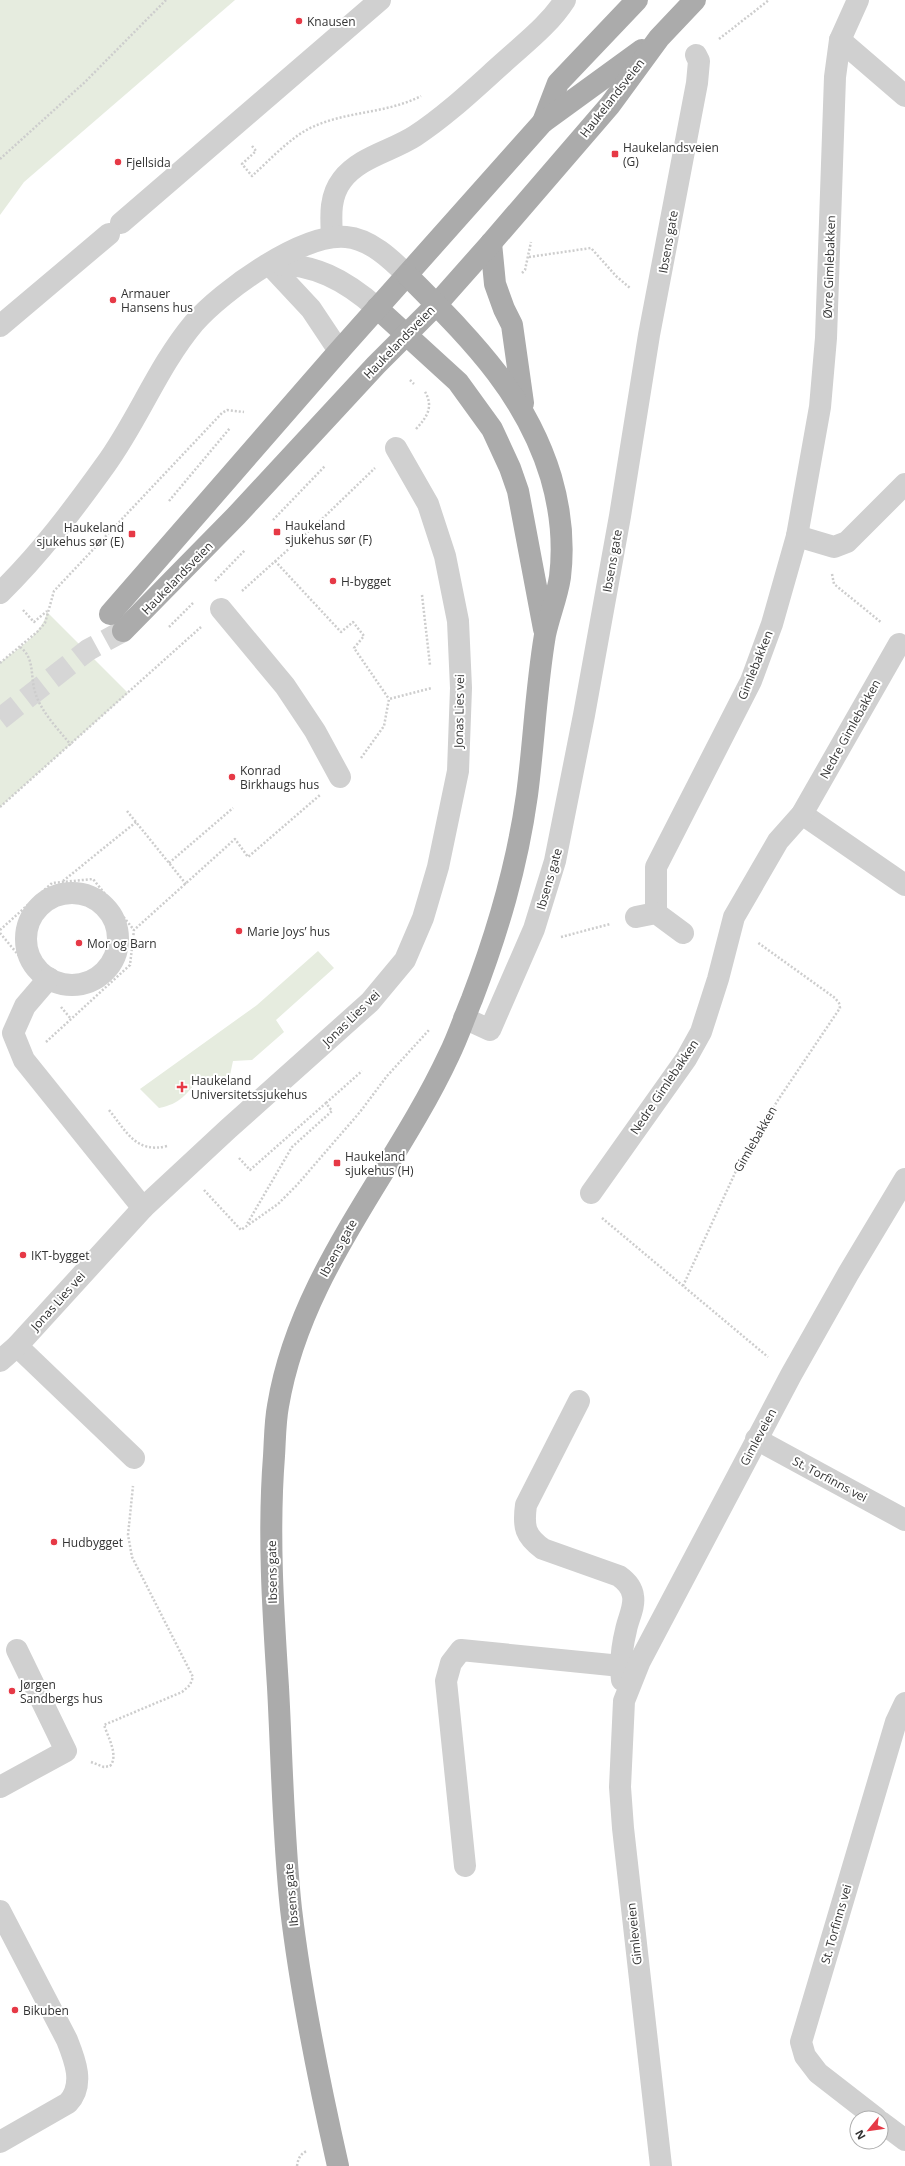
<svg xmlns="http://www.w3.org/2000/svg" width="905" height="2166" font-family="'Open Sans',sans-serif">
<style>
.green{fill:#e6ecdf}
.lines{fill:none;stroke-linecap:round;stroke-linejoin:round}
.major-tunnel{stroke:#d6d6d6;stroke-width:22;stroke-dasharray:22 11;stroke-linecap:butt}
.path{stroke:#cdcdcd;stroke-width:2.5;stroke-dasharray:2 2;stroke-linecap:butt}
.minor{stroke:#d0d0d0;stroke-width:22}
.major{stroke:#ababab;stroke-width:22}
.poi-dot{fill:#e63946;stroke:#fff;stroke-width:1.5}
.labels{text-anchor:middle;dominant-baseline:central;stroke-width:4;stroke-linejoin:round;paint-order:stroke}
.poi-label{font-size:12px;fill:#333;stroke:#fff;text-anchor:start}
.street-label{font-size:12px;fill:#333;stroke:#fff}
</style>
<rect width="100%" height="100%" fill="#fff"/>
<!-- green -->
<g class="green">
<path d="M 0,0 L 235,0 L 24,182 L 0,215 Z"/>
<path d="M 47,612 L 128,693 L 0,807 L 0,663 C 17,649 42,635 47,612 Z"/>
<path d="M 318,951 L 334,968 L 276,1020 L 284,1032 L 252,1060 L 233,1061 L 229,1080 L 217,1083 L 199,1078 C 187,1094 180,1104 159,1108 L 140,1089 L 257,1005 Z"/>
</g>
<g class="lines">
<!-- major-tunnel -->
<path class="major-tunnel" d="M 0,719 L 88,650 L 123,631"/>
<!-- path -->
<g class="path">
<path d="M 719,39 L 769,0"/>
<path d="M 252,146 L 256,151 L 242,164 L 252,176 C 271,159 293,134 317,125 C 351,111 388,113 421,96"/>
<path d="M 0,159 L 85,82 L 166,0"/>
<path d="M 529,257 L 591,248 L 616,276 L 630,288"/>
<path d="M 522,273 L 525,270 L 531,242"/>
<path d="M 410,380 L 414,384"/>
<path d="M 416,429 C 428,416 434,406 424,390"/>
<path d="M 169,501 L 230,428"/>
<path d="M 273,520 L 325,466"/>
<path d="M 275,561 L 341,632 L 353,622 L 364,636 L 354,648 L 389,699"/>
<path d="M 832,574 L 834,584 L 882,623"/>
<path d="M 215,581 L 245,550"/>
<path d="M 242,591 L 321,520 L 375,468"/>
<path d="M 422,595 L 430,665"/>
<path d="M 23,610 L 34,622 L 47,611"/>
<path d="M 169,627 L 193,603"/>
<path d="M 20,647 C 35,658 30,675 35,692 C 41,712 58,729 71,745"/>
<path d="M 0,663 L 37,632 L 45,623 L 54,591 L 222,413 L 227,410 L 244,412"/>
<path d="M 361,758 L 384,726 L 389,699 L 432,688"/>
<path d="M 0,807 L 201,627"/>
<path d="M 127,811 L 186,884"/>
<path d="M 169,863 L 233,808"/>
<path d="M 63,881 L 136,822"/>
<path d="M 0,930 L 52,883 L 93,879 L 134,930"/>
<path d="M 0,933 L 25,963"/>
<path d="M 561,937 L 610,924"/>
<path d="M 61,1007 L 71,1019"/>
<path d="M 46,1042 L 130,965 L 134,930 L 235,839 L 248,857 L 320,795"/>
<path d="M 326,1103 L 362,1071"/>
<path d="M 109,1110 C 126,1131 136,1154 167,1146"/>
<path d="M 239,1158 L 250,1170 L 326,1103 L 332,1111 L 292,1147 L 247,1224"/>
<path d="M 204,1190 L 241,1230 L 278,1204 L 297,1185 L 360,1112 L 387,1076 L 429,1030"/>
<path d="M 602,1218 L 768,1357"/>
<path d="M 683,1286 L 741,1160 L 778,1100 L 840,1008 L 839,1003 L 835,998 L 757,942"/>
<path d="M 91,1762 L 104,1767 L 110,1766 C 119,1756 108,1737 104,1725 L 182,1692 L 190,1685 L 193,1677 L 132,1557 L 128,1535 L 133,1486"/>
<path d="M 297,2166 C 298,2159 300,2154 307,2151"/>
</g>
<!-- minor -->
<g class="minor">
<path d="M 840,40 L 905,96"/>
<path d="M 121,223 L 380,0"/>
<path d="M 332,237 C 331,217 329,197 342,180 C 359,157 392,151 415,136 C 447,115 475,88 503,63 C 525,43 549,25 565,0"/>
<path d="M 269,264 L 311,309 L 339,351"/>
<path d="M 270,264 C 314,263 345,280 377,308"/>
<path d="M 0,326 L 109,234"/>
<path d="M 797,536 L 834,547 L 847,542 L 905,484"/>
<path d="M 0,593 C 40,554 73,510 106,464 C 138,420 158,366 194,323 C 222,291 302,233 346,237 C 370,239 391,259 407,275"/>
<path d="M 221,609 L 285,686 L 315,731 L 340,777"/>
<path d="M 802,814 L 905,885"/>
<circle cx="72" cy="939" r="46"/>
<path d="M 656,913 L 656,867 L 751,681 L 772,624 L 797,536 L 820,407 L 826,338 L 835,77 L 840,40 L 858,0"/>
<path d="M 636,917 L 656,913 L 683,933"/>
<path d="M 49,978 L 25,1006 L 13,1033 L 24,1060 L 143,1208"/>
<path d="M 464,1018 L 490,1030 L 534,929 L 555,861 L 584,715 L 620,516 L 649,335 L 697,83 L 699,61 L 696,55"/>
<path d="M 591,1193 L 686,1059 L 701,1032 L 718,979 L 734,917 L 778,841 L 802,814 L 899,644"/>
<path d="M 17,1346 L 134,1458"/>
<path d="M 0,1361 L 17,1346 L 143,1208 L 228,1129 L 370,1002 L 405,960 L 423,918 L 438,867 L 458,771 L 461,688 L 458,621 L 445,556 L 428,504 L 396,448"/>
<path d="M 579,1401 L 526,1505 C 523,1527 525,1536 543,1549 L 619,1576 C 626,1581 632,1587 633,1596 C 635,1607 628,1619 626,1630 C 622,1646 620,1663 622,1680"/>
<path d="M 756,1439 L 905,1520"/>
<path d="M 0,1787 L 66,1751 L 17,1650"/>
<path d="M 465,1866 L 446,1681 L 451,1663 L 461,1650 L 621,1666"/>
<path d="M 0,1911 L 67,2040 C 75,2060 85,2085 68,2103 L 0,2142"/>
<path d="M 876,2118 L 818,2073 L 805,2056 L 801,2042 L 896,1722 L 905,1703"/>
<path d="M 881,2122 L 905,2140"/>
<path d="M 661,2166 L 623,1828 L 620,1787 L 624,1701 L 640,1661 L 791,1375 L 848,1274 L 905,1179"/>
</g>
<!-- major -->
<g class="major">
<path d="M 543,122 L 558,83 L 637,0"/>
<path d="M 491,243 L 495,284 L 504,309 L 512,325 L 523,403"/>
<path d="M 377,308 L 458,382 L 492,429 L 510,468 L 518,491 L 544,629"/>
<path d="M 110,614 L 339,351 L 543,122 L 642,50"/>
<path d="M 123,631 L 237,515 L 376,365 L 436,305 L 491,243 L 610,105 L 659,38 L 695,0"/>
<path d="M 338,2166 C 319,2082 301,1994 291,1909 C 283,1835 282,1761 278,1687 C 273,1610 268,1533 274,1456 C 275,1440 275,1422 278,1406 C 300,1273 394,1173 449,1055 C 458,1037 464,1018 472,999 C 498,931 517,867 527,795 C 534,742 536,688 545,635 C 549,616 557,597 560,577 C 564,544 560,508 551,477 C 525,391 468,337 407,275"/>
</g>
</g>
<!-- markers -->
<g class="poi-dot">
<circle cx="299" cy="21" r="4"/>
<rect x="611" y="150" width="8" height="8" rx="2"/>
<circle cx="118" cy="162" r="4"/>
<circle cx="113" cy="300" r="4"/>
<rect x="273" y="528" width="8" height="8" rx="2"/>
<rect x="128" y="530" width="8" height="8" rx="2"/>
<circle cx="333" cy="581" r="4"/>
<circle cx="232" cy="777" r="4"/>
<circle cx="239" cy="931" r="4"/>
<circle cx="79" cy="943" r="4"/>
<path d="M180 1081h4v4h4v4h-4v4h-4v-4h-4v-4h4z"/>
<rect x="333" y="1159" width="8" height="8" rx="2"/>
<circle cx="23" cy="1255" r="4"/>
<circle cx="54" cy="1542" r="4"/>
<circle cx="12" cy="1691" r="4"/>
<circle cx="15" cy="2010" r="4"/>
</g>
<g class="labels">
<!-- poi labels -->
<g class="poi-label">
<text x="307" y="21">Knausen</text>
<text x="623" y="147">Haukelandsveien<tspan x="623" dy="14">(G)</tspan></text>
<text x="126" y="162">Fjellsida</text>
<text x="121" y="293">Armauer<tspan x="121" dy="14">Hansens hus</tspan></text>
<text x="285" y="525">Haukeland<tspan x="285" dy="14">sjukehus sør (F)</tspan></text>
<text x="124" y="527" text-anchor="end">Haukeland<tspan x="124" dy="14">sjukehus sør (E)</tspan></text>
<text x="341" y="581">H-bygget</text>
<text x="240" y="770">Konrad<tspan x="240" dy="14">Birkhaugs hus</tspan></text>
<text x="247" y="931">Marie Joys’ hus</text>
<text x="87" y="943">Mor og Barn</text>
<text x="191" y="1080">Haukeland<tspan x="191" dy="14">Universitetssjukehus</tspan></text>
<text x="345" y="1156">Haukeland<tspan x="345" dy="14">sjukehus (H)</tspan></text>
<text x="31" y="1255">IKT-bygget</text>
<text x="62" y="1542">Hudbygget</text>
<text x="20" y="1684">Jørgen<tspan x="20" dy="14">Sandbergs hus</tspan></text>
<text x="23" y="2010">Bikuben</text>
</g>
<!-- street labels -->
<g class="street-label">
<text transform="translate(612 98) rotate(-52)">Haukelandsveien</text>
<text transform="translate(668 242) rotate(-80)">Ibsens gate</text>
<text transform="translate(829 267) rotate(-88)">Øvre Gimlebakken</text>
<text transform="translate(399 342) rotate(-46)">Haukelandsveien</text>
<text transform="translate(612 561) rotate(-80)">Ibsens gate</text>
<text transform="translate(177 578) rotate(-46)">Haukelandsveien</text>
<text transform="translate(755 665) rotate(-68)">Gimlebakken</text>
<text transform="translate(459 711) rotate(-89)">Jonas Lies vei</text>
<text transform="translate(850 729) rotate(-61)">Nedre Gimlebakken</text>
<text transform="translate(549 879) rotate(-74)">Ibsens gate</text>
<text transform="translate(351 1018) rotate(-44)">Jonas Lies vei</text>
<text transform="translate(664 1087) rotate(-56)">Nedre Gimlebakken</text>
<text transform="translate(755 1139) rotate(-60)">Gimlebakken</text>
<text transform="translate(338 1248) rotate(-61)">Ibsens gate</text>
<text transform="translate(58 1301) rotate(-48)">Jonas Lies vei</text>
<text transform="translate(758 1437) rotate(-62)">Gimleveien</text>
<text transform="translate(830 1479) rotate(28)">St. Torfinns vei</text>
<text transform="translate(272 1572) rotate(-91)">Ibsens gate</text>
<text transform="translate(291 1895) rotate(-95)">Ibsens gate</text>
<text transform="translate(836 1924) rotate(-74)">St. Torfinns vei</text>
<text transform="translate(634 1934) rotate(-96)">Gimleveien</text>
</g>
</g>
<!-- north arrow -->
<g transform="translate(869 2130) rotate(241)"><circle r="19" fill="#ffffff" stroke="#adadad"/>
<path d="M0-3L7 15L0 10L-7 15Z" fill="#e63946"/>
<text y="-6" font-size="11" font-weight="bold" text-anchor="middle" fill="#333333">N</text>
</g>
</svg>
